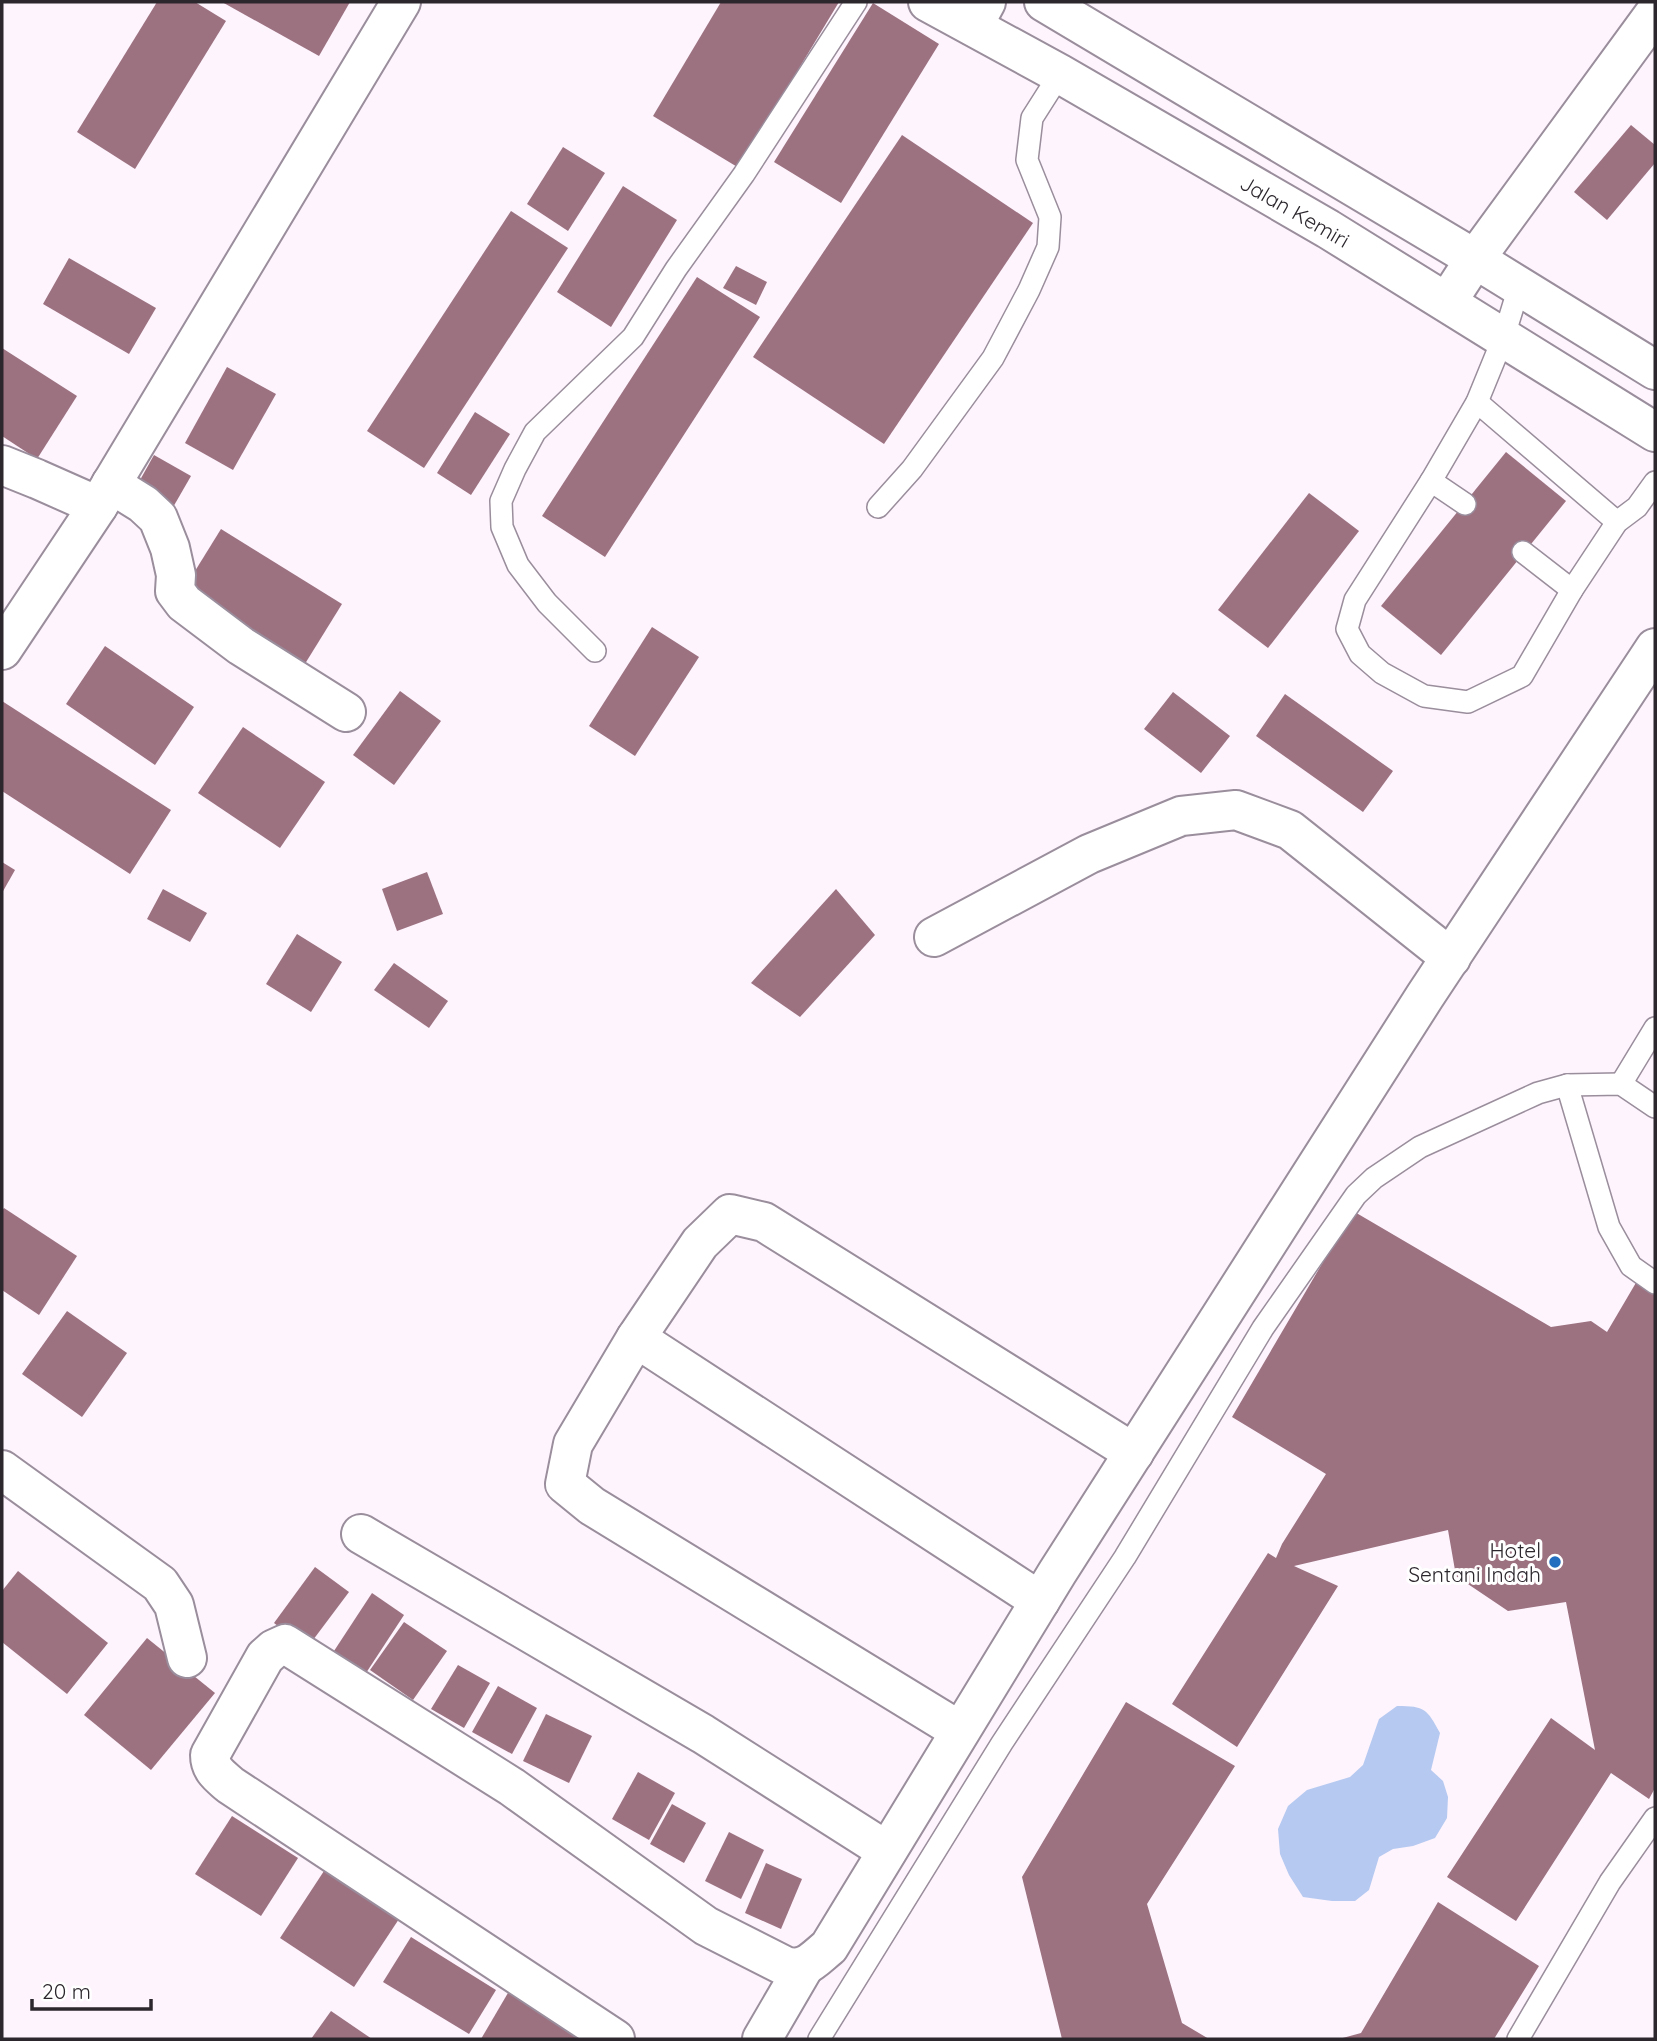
<svg xmlns="http://www.w3.org/2000/svg" width="1657" height="2041" font-family="Quicksand,sans-serif">
<style>
.water{fill:#b6c9f0}
.building{fill:#9c7180}
.lines{fill:none;stroke-linecap:round;stroke-linejoin:round}
.service-casing{stroke:#9a8d9c;stroke-width:24}
.minor-casing{stroke:#9a8d9c;stroke-width:42}
.trunk-casing{stroke:#9a8d9c;stroke-width:42}
.service{stroke:#fff;stroke-width:21}
.minor{stroke:#fff;stroke-width:38}
.trunk{stroke:#fff;stroke-width:38}
.poi-dot{fill:#236ebe;stroke:#fff;stroke-width:2.5}
.labels{text-anchor:middle;dominant-baseline:central;stroke-width:6;stroke-linejoin:round;paint-order:stroke}
.street-label{font-size:21px;fill:#2c272d;stroke:#fff}
.poi-label{font-size:21px;fill:#2c272d;stroke:#fff;text-anchor:end}
</style>
<rect width="100%" height="100%" fill="#fdf4fd"/>
<!-- water -->
<path class="water" d="M 1397,1706 C 1425,1706 1427,1709 1440,1733 L 1431,1770 L 1443,1781 L 1448,1797 L 1447,1818 L 1435,1838 L 1413,1846 L 1393,1849 L 1379,1857 L 1369,1890 L 1355,1901 L 1332,1901 L 1303,1897 L 1289,1875 L 1280,1854 L 1278,1829 L 1288,1806 L 1307,1790 L 1350,1777 L 1363,1765 L 1379,1719 Z"/>
<!-- building -->
<g class="building">
<path d="M 157,2 L 195,2 L 226,21 L 135,169 L 77,132 Z"/>
<path d="M 222,2 L 350,2 L 319,56 Z"/>
<path d="M 721,2 L 839,2 L 739,168 L 653,116 Z"/>
<path d="M 873,3 L 939,44 L 841,203 L 774,162 Z"/>
<path d="M 1631,125 L 1655,145 L 1655,163 L 1607,220 L 1574,192 Z"/>
<path d="M 902,135 L 1033,223 L 884,444 L 753,357 Z"/>
<path d="M 563,147 L 605,173 L 568,231 L 527,204 Z"/>
<path d="M 623,186 L 677,220 L 611,327 L 557,292 Z"/>
<path d="M 511,211 L 568,248 L 424,468 L 367,431 Z"/>
<path d="M 69,258 L 156,308 L 129,354 L 43,304 Z"/>
<path d="M 736,266 L 767,282 L 756,305 L 723,288 Z"/>
<path d="M 697,277 L 760,317 L 605,557 L 542,516 Z"/>
<path d="M 2,348 L 77,396 L 37,459 L 2,436 Z"/>
<path d="M 227,367 L 276,394 L 233,470 L 185,443 Z"/>
<path d="M 475,412 L 510,434 L 471,495 L 437,473 Z"/>
<path d="M 1506,452 L 1566,501 L 1441,655 L 1381,606 Z"/>
<path d="M 154,455 L 191,476 L 172,509 L 135,489 Z"/>
<path d="M 1309,493 L 1359,531 L 1268,648 L 1218,610 Z"/>
<path d="M 221,529 L 342,604 L 303,667 L 182,592 Z"/>
<path d="M 652,627 L 699,657 L 635,756 L 589,726 Z"/>
<path d="M 105,646 L 194,707 L 155,765 L 66,704 Z"/>
<path d="M 400,691 L 441,721 L 394,785 L 353,755 Z"/>
<path d="M 1173,692 L 1230,736 L 1201,773 L 1144,729 Z"/>
<path d="M 1285,694 L 1393,771 L 1363,812 L 1256,736 Z"/>
<path d="M 2,701 L 171,810 L 130,874 L 2,791 Z"/>
<path d="M 243,727 L 325,782 L 280,848 L 198,793 Z"/>
<path d="M 2,862 L 15,870 L 2,893 Z"/>
<path d="M 427,872 L 443,914 L 397,931 L 382,889 Z"/>
<path d="M 163,889 L 207,913 L 190,942 L 147,919 Z"/>
<path d="M 836,889 L 875,935 L 800,1017 L 751,983 Z"/>
<path d="M 297,934 L 342,962 L 311,1012 L 266,984 Z"/>
<path d="M 394,963 L 448,1001 L 429,1028 L 374,990 Z"/>
<path d="M 4,1208 L 77,1256 L 39,1315 L 2,1290 L 2,1211 Z"/>
<path d="M 1353,1211 L 1551,1327 L 1591,1321 L 1607,1332 L 1637,1281 L 1655,1292 L 1655,1788 L 1649,1799 L 1611,1773 L 1516,1921 L 1447,1877 L 1551,1718 L 1595,1750 L 1566,1602 L 1508,1611 L 1456,1576 L 1448,1530 L 1294,1566 L 1338,1586 L 1237,1747 L 1172,1704 L 1268,1553 L 1276,1558 L 1282,1544 L 1326,1474 L 1232,1417 Z"/>
<path d="M 67,1311 L 127,1353 L 82,1417 L 22,1374 Z"/>
<path d="M 315,1567 L 349,1592 L 307,1648 L 274,1623 Z"/>
<path d="M 18,1571 L 108,1643 L 67,1694 L 2,1642 L 2,1591 Z"/>
<path d="M 372,1593 L 404,1615 L 366,1673 L 334,1651 Z"/>
<path d="M 404,1622 L 447,1651 L 413,1700 L 370,1670 Z"/>
<path d="M 147,1638 L 215,1693 L 151,1770 L 84,1715 Z"/>
<path d="M 458,1665 L 490,1683 L 464,1728 L 431,1709 Z"/>
<path d="M 498,1686 L 537,1708 L 512,1754 L 472,1732 Z"/>
<path d="M 1126,1702 L 1235,1766 L 1147,1904 L 1182,2023 L 1209,2039 L 1062,2039 L 1022,1877 Z"/>
<path d="M 546,1714 L 592,1736 L 569,1783 L 523,1761 Z"/>
<path d="M 638,1772 L 675,1793 L 649,1840 L 612,1819 Z"/>
<path d="M 672,1804 L 706,1823 L 684,1863 L 650,1844 Z"/>
<path d="M 232,1816 L 298,1858 L 261,1916 L 195,1874 Z"/>
<path d="M 729,1832 L 764,1850 L 741,1899 L 705,1881 Z"/>
<path d="M 766,1863 L 802,1879 L 781,1929 L 745,1913 Z"/>
<path d="M 324,1871 L 399,1919 L 354,1987 L 280,1938 Z"/>
<path d="M 1438,1902 L 1539,1966 L 1494,2039 L 1339,2039 L 1361,2033 Z"/>
<path d="M 411,1937 L 496,1990 L 469,2034 L 383,1982 Z"/>
<path d="M 512,1986 L 585,2039 L 481,2039 Z"/>
<path d="M 331,2011 L 372,2039 L 311,2039 Z"/>
</g>
<g class="lines">
<!-- service casing -->
<g class="service-casing">
<g id="service">
<path d="M 1477,402 L 1617,522"/>
<path d="M 1431,481 L 1355,600 L 1347,629 L 1360,654 L 1382,673 L 1424,696 L 1468,702 L 1522,676 L 1572,590"/>
<path d="M 1465,504 L 1431,481 L 1477,402 L 1504,336 L 1519,287"/>
<path d="M 878,507 L 912,469 L 993,358 L 1029,290 L 1048,247 L 1050,217 L 1027,160 L 1032,118 L 1060,74"/>
<path d="M 1523,552 L 1572,590 L 1617,522 L 1637,507 L 1655,482"/>
<path d="M 595,651 L 547,603 L 518,565 L 502,527 L 501,501 L 515,469 L 535,432 L 633,337 L 676,269 L 744,174 L 856,2"/>
<path d="M 1621,1084 L 1655,1028"/>
<path d="M 1567,1085 L 1609,1227 L 1631,1266 L 1655,1283"/>
<path d="M 819,2039 L 1002,1743 L 1125,1557 L 1263,1328 L 1356,1195 L 1374,1178 L 1420,1147 L 1538,1093 L 1567,1085 L 1621,1084 L 1655,1107"/>
<path d="M 1518,2039 L 1610,1882 L 1655,1818"/>
</g>
</g>
<!-- minor casing -->
<g class="minor-casing">
<g id="minor">
<path d="M 973,26 L 986,2"/>
<path d="M 1447,302 L 1475,259 L 1655,13"/>
<path d="M 2,465 L 37,479 L 98,506"/>
<path d="M 111,484 L 143,504 L 158,518 L 170,548 L 176,575 L 175,591 L 184,603 L 241,646 L 346,712"/>
<path d="M 2,650 L 98,506 L 401,2"/>
<path d="M 934,937 L 1089,854 L 1181,816 L 1236,810 L 1290,830 L 1451,958"/>
<path d="M 636,1338 L 1040,1601"/>
<path d="M 2,1470 L 160,1584 L 174,1605 L 187,1658"/>
<path d="M 361,1534 L 703,1734 L 887,1851"/>
<path d="M 960,1731 L 592,1506 L 565,1484 L 573,1444 L 636,1338 L 700,1243 L 730,1214 L 764,1222 L 1134,1453"/>
<path d="M 615,2039 L 230,1785 C 220,1776 210,1770 210,1755 L 265,1657 L 274,1649 L 285,1644 L 512,1787 L 706,1926 L 785,1966 C 805,1972 814,1959 829,1947 L 1057,1573 L 1425,996 L 1655,648"/>
<path d="M 762,2039 L 804,1967"/>
</g>
</g>
<!-- trunk casing -->
<g class="trunk-casing">
<g id="trunk">
<path d="M 928,2 L 1060,74 L 1328,229 L 1655,432"/>
<path d="M 1044,2 L 1475,259 L 1655,370"/>
</g>
</g>
<!-- service -->
<use href="#service" class="service"/>
<!-- minor -->
<use href="#minor" class="minor"/>
<!-- trunk -->
<use href="#trunk" class="trunk"/>
</g>
<!-- markers -->
<circle class="poi-dot" cx="1555" cy="1562" r="7"/>
<g class="labels">
<!-- street labels -->
<g class="street-label">
<text transform="translate(1295 211) rotate(30)">Jalan Kemiri</text>
</g>
<!-- poi labels -->
<g class="poi-label">
<text x="1541" y="1550">Hotel<tspan x="1541" dy="24">Sentani Indah</tspan></text>
</g>
</g>
<!-- border -->
<rect width="1657" height="2041" fill="none" stroke="#2c272d" stroke-width="7"/>
<!-- scale -->
<path d="M32 1999v10h119v-10" fill="none" stroke="#2c272d" stroke-width="3.5"/>
<text x="42" y="1999" font-size="21" fill="#2c272d" stroke="#ffffff" stroke-width="5" paint-order="stroke">20 m</text>
</svg>
